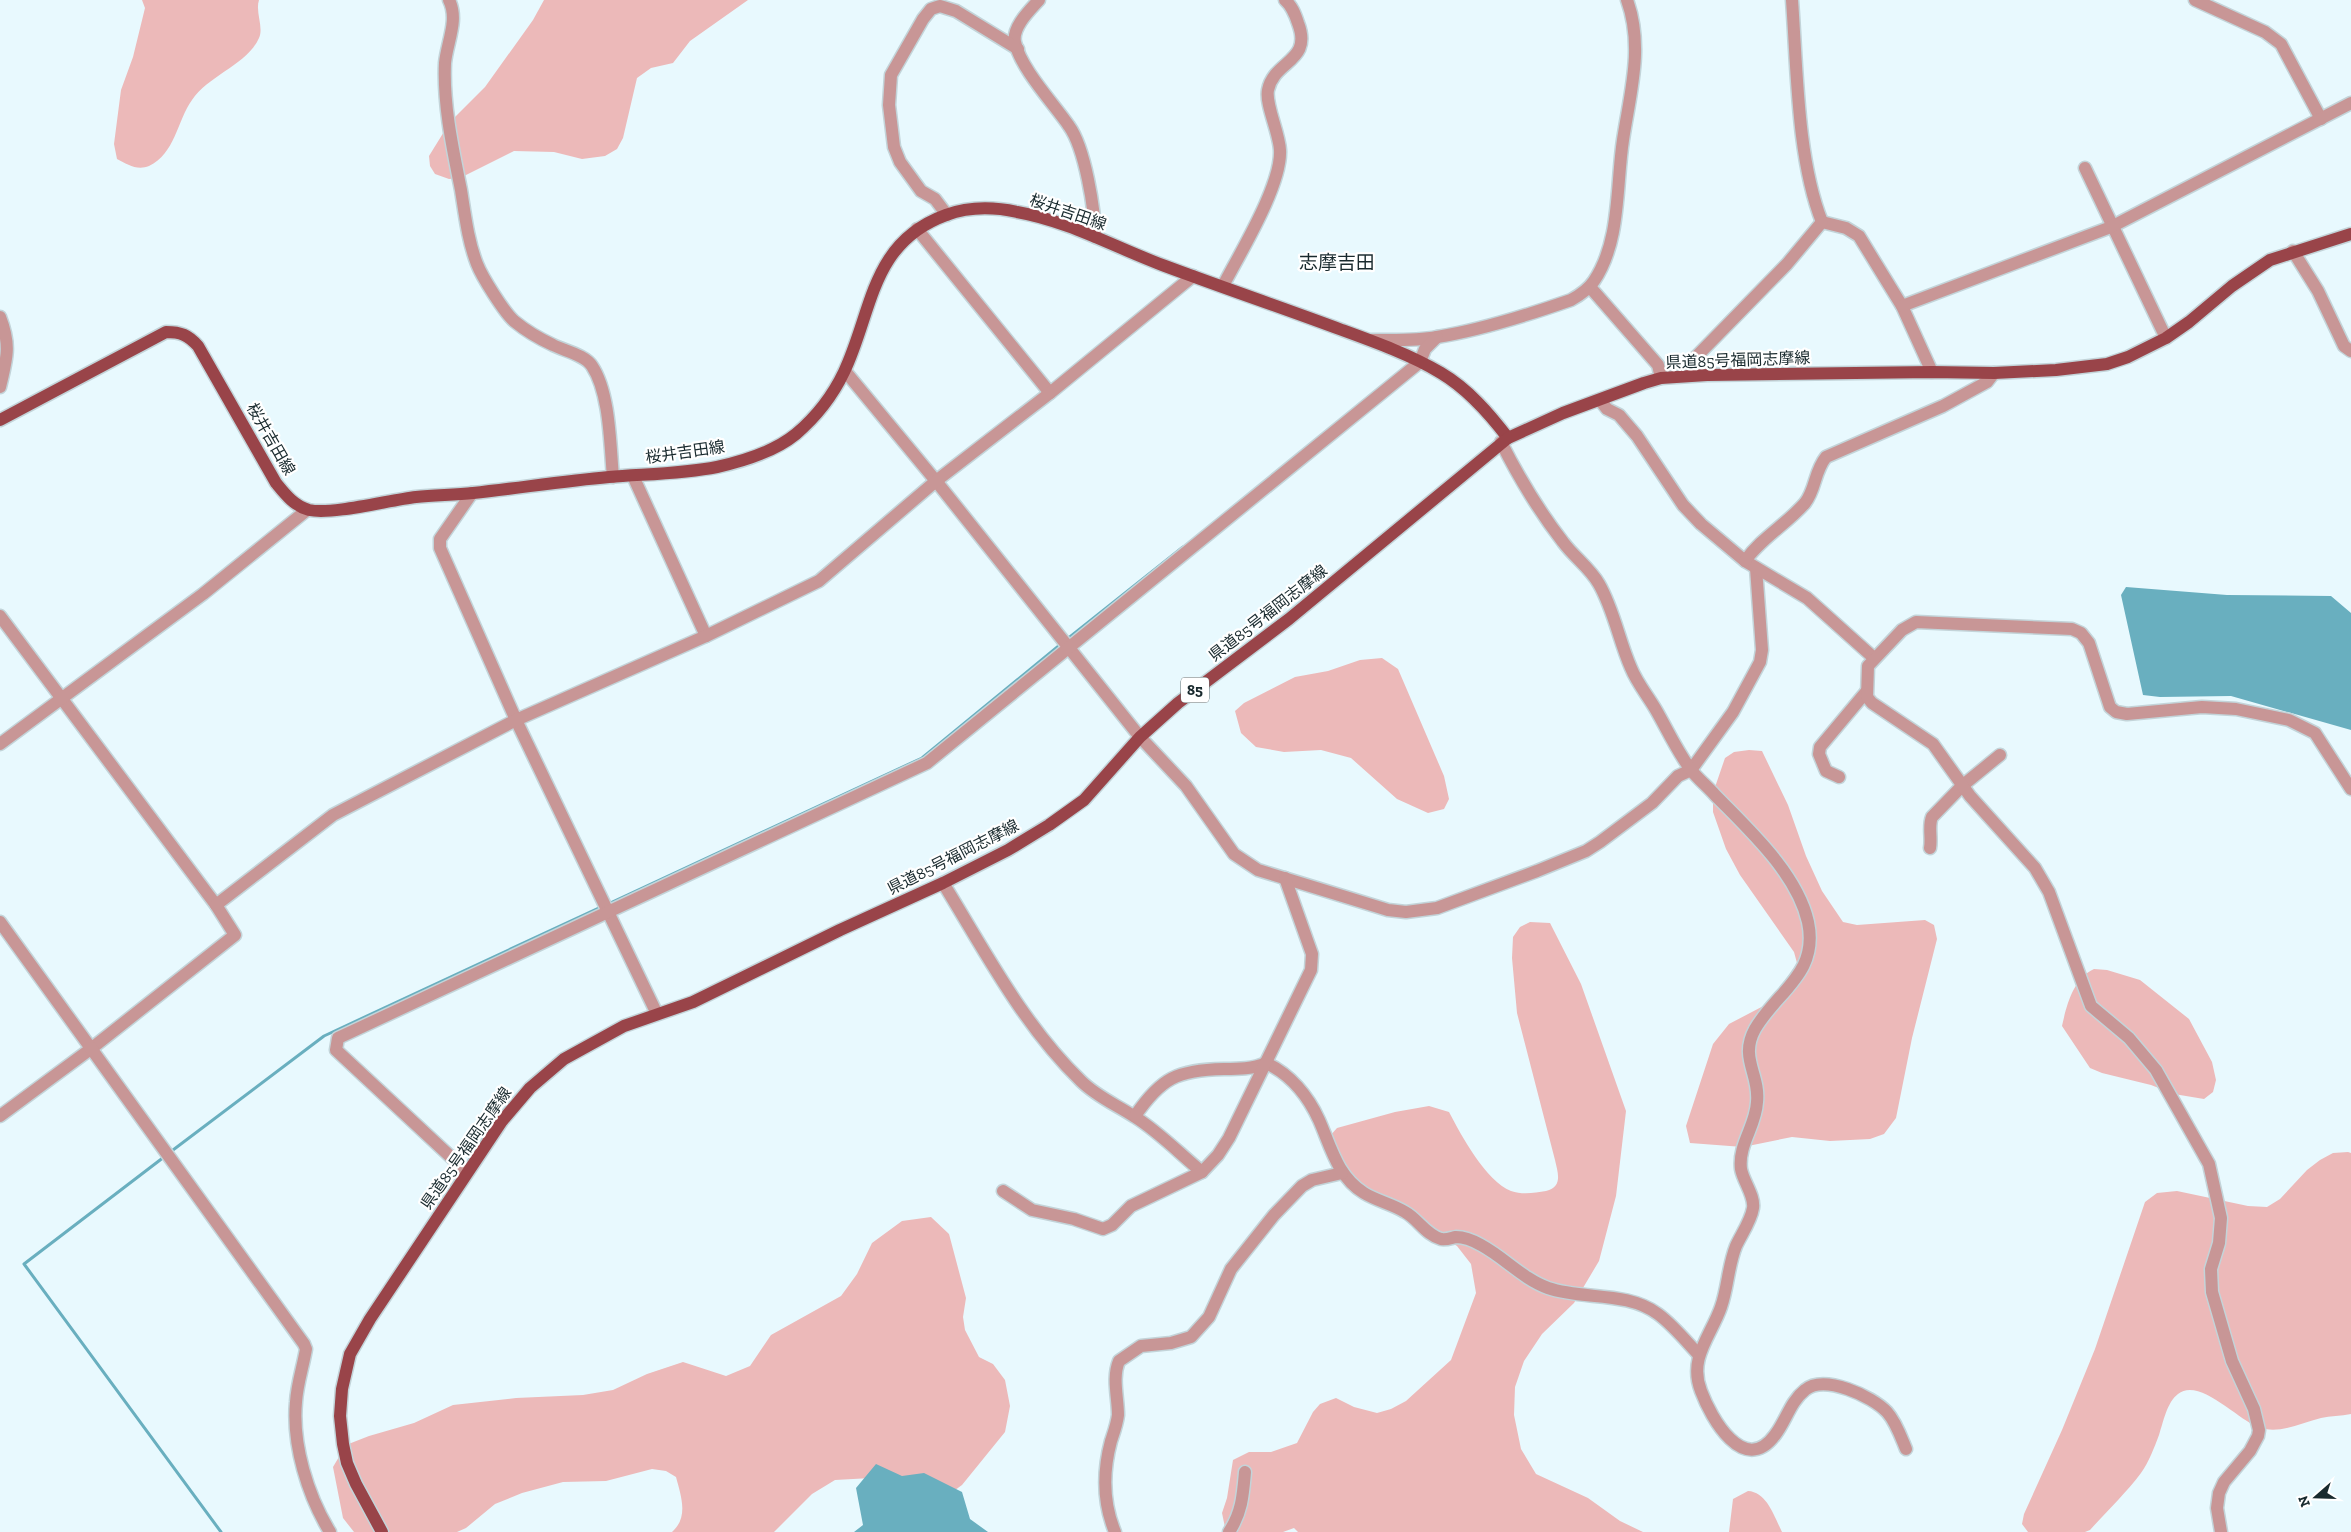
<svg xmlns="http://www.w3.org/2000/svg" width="2351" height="1532" font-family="'Zilla Slab','Noto Sans JP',serif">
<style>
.green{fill:#ecb9b9}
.water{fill:#69afbf}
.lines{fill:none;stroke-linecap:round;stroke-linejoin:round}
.stream{stroke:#69afbf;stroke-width:3}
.minor-casing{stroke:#c3d4d9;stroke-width:15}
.major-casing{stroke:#c3d4d9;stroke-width:15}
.minor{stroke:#c89696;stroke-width:12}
.major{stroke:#994449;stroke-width:12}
.labels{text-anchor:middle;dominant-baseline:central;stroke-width:4.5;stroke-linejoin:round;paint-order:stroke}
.shield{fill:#fff;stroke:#5e6a6d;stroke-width:1}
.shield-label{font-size:15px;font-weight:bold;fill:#192a2e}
.street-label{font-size:16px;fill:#192a2e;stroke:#fff}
.quarter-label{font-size:19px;fill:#192a2e;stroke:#fff}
</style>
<rect width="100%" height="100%" fill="#e8f9fe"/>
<!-- green -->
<g class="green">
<path d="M 142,0 L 259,0 C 255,12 264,27 259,38 C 247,65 209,75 192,100 C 177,121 175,154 149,166 C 137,171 127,164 117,159 L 114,144 L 121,90 L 133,57 L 145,8 Z"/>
<path d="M 544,0 L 748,0 L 690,41 L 673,63 L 651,68 L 637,78 L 623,138 L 617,149 L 605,156 L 582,159 L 554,152 L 514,151 L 460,178 L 449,179 L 435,174 L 430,166 L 429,156 L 450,122 L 485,87 L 533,20 Z"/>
<path d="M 1382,658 L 1398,669 L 1444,776 L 1449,799 L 1444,809 L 1428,813 L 1397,799 L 1351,758 L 1321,750 L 1284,752 L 1256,747 L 1241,733 L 1235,711 L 1244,703 L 1295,677 L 1328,671 L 1360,660 Z"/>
<path d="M 1749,750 L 1762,751 L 1788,805 L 1806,856 L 1822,891 L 1843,922 L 1857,925 L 1925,920 L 1934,925 L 1937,939 L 1912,1038 L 1896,1118 L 1884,1134 L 1870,1139 L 1830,1141 L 1792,1137 L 1743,1147 L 1690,1143 L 1686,1126 L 1713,1044 L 1729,1024 L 1771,1002 L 1797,963 L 1794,952 L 1740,875 L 1726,849 L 1713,812 L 1713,793 L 1725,758 L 1734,752 Z"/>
<path d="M 1530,922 L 1550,923 L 1581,984 L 1626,1111 L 1616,1196 L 1599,1261 L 1574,1303 L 1542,1334 L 1524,1361 L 1515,1387 L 1514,1415 L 1521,1449 L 1536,1474 L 1588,1498 L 1620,1521 L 1643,1532 L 1298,1532 L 1294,1528 L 1283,1532 L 1226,1532 L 1222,1513 L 1227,1498 L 1233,1460 L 1249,1452 L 1271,1452 L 1297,1443 L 1313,1412 L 1320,1404 L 1336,1398 L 1354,1407 L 1377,1413 L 1391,1409 L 1406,1401 L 1451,1360 L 1476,1293 L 1471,1264 L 1457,1246 L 1425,1226 L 1391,1211 L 1340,1166 L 1329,1137 L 1337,1128 L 1395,1112 L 1429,1106 L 1449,1112 C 1461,1135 1486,1181 1511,1191 C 1522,1195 1535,1193 1546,1191 C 1563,1187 1558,1173 1555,1160 L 1517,1013 L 1512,958 L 1513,937 L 1520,927 Z"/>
<path d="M 2094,969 L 2107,970 L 2140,980 L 2189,1019 L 2212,1062 L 2216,1080 L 2213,1092 L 2204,1099 L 2174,1094 L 2151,1085 L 2102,1073 L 2090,1068 L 2062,1026 C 2067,1004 2073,979 2094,969 Z"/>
<path d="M 2348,1152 L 2351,1153 L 2351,1414 C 2341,1416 2330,1416 2321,1418 C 2300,1423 2279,1435 2258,1427 C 2237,1419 2199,1377 2178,1394 C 2167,1402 2163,1423 2159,1435 C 2154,1448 2149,1462 2141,1473 C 2126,1493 2107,1511 2090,1530 L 2085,1532 L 2028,1532 L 2022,1524 L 2024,1514 L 2062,1430 L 2095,1349 L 2145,1202 L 2157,1193 L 2177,1191 L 2248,1206 L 2267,1207 L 2280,1199 L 2307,1170 L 2320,1160 L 2333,1153 Z"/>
<path d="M 931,1217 L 949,1234 L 966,1298 L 963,1317 L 965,1330 L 979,1357 L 993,1364 L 1005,1380 L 1010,1406 L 1005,1432 L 962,1485 L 951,1493 L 889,1477 L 835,1480 L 812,1494 L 774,1532 L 672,1532 C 689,1517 681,1496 676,1477 L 666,1471 L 652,1469 L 606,1481 L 563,1482 L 522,1493 L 495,1504 L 466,1528 L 457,1532 L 354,1532 L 343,1518 L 333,1467 L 346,1445 L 369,1436 L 414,1423 L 453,1405 L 516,1398 L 583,1395 L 613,1390 L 647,1374 L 683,1362 L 726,1376 L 750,1366 L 771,1335 L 841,1296 L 857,1274 L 872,1243 L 902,1221 Z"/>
<path d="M 1748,1491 C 1767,1492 1774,1516 1782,1532 L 1729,1532 L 1733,1499 Z"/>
</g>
<!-- water -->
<g class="water">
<path d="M 2126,587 L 2227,595 L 2331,596 L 2351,613 L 2351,730 L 2231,696 L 2160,697 L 2143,695 L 2121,595 Z"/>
<path d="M 876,1464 L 902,1476 L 924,1473 L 962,1492 L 970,1519 L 988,1532 L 854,1532 L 863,1525 L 856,1488 Z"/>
</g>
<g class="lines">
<!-- stream -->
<g class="stream">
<path d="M 1066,640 L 1183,547"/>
<path d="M 608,904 L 922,758 L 1061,644"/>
<path d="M 169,1153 L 324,1036 L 603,906"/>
<path d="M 164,1157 L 24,1264 L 221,1532"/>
</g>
<!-- minor casing -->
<g class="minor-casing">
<g id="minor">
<path d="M 449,0 C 459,20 447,42 445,63 C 443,105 453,150 461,190 C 465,215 468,241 477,264 C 482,277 504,312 514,321 C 525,330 540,339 553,345 C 565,351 585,355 592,366 C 610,393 610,445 613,477"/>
<path d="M 1039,0 C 1030,10 1012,27 1015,42 C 1020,68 1054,104 1069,126 C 1085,148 1095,210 1095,237"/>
<path d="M 1792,0 C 1797,68 1797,159 1822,222"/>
<path d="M 2195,0 L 2265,32 L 2281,44 L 2321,119"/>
<path d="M 2085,168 L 2166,338"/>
<path d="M 947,215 L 935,199 L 921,191 L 900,162 L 894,147 L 889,105 L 891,75 L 923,19 L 931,9 L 940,6 L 956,11 L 1018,49"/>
<path d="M 1822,222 L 1846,228 L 1859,236 L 1902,306 L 1932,372"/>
<path d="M 917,229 L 1050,393"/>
<path d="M 2293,251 L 2318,291 L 2344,346 L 2351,351"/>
<path d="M 1223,286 C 1240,253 1282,185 1280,150 C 1279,132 1265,104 1268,90 C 1274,60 1313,62 1298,23 C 1295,14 1292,6 1285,0"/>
<path d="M 1590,287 L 1658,365 L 1661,378"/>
<path d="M 1902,306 L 2111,227 L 2351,103"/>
<path d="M 0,317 C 11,345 7,358 0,387"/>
<path d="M 1372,340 C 1394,340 1416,341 1437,337 C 1482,330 1528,315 1571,300 C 1580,295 1588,290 1594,281 C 1621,241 1616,185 1623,140 C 1630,93 1644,47 1627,0"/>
<path d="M 845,371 L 936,481 L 1140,737 L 1186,786 L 1234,854 L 1258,870 L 1388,910 L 1406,912 L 1437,908 L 1537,871 L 1586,851 L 1600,842 L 1652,803 L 1678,776 L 1691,770 L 1733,712 L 1760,662 L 1762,650 L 1756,568"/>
<path d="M 1692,375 L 1693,360 L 1787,264 L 1822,222"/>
<path d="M 1600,400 L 1607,409 L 1619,415 L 1637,436 L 1683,505 L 1701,524 L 1745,561 L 1807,598 L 1874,658"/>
<path d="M 1501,442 C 1518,476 1539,511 1563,542 C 1574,557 1590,568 1599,584 C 1614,610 1619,641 1631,668 C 1637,683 1648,696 1656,710 C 1667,729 1677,751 1691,770 C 1698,779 1707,786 1715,795 C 1748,829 1797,873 1808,922 C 1819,974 1777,991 1755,1029 C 1739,1058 1760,1074 1757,1102 C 1756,1126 1738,1144 1741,1169 C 1743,1181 1755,1196 1753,1208 C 1751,1221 1741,1235 1736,1246 C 1728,1266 1728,1287 1721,1307 C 1711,1336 1688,1358 1701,1391 C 1711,1418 1744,1477 1775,1435 C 1786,1421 1790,1402 1805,1390 C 1824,1374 1872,1396 1887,1412 C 1896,1422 1901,1437 1906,1449"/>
<path d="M 633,476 L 706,636"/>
<path d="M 472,493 L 440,539 L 440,548 L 516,720 L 657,1014"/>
<path d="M 1745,561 C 1761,538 1787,524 1805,503 C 1816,489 1814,472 1826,457 L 1943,406 L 1987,382 L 1994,373"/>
<path d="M 0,616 L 216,905 L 235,935 L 92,1048 L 0,1116"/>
<path d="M 0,744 L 203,594 L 307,510"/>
<path d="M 1839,777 L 1826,771 L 1819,754 L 1820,747 L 1866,692"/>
<path d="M 1930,848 C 1932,838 1928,826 1932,817 L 1962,786 L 2000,755"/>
<path d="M 943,883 C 985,951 1023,1025 1081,1081 C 1097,1097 1117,1105 1135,1117 C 1159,1132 1180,1154 1202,1172"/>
<path d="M 216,905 L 333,815 L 516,720 L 706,636 L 819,581 L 936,481 L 1050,393 L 1193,276"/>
<path d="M 0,922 L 304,1344 L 306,1349 C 303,1367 297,1384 296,1402 C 292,1445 308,1496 330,1532"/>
<path d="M 1266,1063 C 1290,1074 1308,1096 1319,1120 C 1331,1147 1337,1176 1364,1193 C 1377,1201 1392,1204 1405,1212 C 1418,1219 1426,1235 1441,1239 C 1446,1240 1451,1238 1456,1237 C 1465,1237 1474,1241 1481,1245 C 1505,1258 1523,1279 1548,1288 C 1583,1300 1627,1291 1658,1314 C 1673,1325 1685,1340 1698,1354"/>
<path d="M 1135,1116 C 1161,1078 1177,1070 1224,1069 C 1238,1069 1253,1069 1266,1063"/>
<path d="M 467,1172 L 336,1050 L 338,1038 L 927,763 L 1420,362 L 1425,349 L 1437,337"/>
<path d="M 1003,1191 L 1032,1210 L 1074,1219 L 1103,1229 L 1112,1225 L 1131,1206 L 1202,1172 L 1218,1155 L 1229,1138 L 1311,970 L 1312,954 L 1285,878"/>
<path d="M 1115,1532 C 1103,1503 1103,1471 1111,1441 C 1114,1432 1117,1424 1118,1415 C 1118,1397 1112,1378 1119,1361 L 1141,1346 L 1171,1343 L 1191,1337 L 1209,1317 L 1231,1269 L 1274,1215 L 1302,1186 L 1312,1180 L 1342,1173"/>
<path d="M 1229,1532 C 1242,1512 1243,1495 1245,1472"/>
<path d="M 2221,1532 L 2217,1508 L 2219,1493 L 2224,1482 L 2250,1451 L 2258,1436 L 2259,1430 L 2254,1409 L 2232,1361 L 2212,1292 L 2211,1269 L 2219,1243 L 2221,1218 L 2209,1164 L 2156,1070 L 2129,1038 L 2091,1006 L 2049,892 L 2035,868 L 1970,796 L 1933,744 L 1872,703 L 1867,697 L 1868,666 L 1902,630 L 1916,622 L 2072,629 L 2081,633 L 2089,643 L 2110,707 L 2116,712 L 2127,714 L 2202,707 L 2236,709 L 2289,720 L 2315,733 L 2351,789"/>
</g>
</g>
<!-- major casing -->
<g class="major-casing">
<g id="major">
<path d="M 0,420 L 166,332 C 181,332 188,335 198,346 L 276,483 C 285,494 294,506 309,510 C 333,515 389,500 416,497 C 435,495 454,495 473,493 C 519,488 564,481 609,477 C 645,474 682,474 717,467 C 744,461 774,452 796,434 C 816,417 833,395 844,372 C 873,311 870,243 946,215 C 968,207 994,207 1017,212 C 1069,221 1116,248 1165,266 C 1224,288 1283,308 1342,330 C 1375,342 1411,355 1441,373 C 1468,389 1489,413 1508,438"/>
<path d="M 382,1532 L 356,1484 L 347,1463 L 343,1444 L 340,1416 L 342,1389 L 350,1354 L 370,1319 L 502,1121 L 530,1088 L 564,1059 L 624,1026 L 693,1002 L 840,930 L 943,883 L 1008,850 L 1049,825 L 1084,800 L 1140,737 L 1178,703 L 1289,619 L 1508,438 L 1563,413 L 1644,383 L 1661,378 L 1707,375 L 1932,372 L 1994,373 L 2056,370 L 2107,364 L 2128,357 L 2166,338 L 2189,322 L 2232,286 L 2270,260 L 2351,234"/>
</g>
</g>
<!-- minor -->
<use href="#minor" class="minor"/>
<!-- major -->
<use href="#major" class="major"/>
</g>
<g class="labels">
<!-- shield labels -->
<rect class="shield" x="1181" y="677.5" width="28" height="25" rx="4"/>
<g class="shield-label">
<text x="1195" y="690">85</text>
</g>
<!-- street labels -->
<g class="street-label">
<text transform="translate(1068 212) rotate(19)">桜井吉田線</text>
<text transform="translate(1738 360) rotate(-2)">県道85号福岡志摩線</text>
<text transform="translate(271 439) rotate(60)">桜井吉田線</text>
<text transform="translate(685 452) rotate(-8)">桜井吉田線</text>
<text transform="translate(1268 613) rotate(-38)">県道85号福岡志摩線</text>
<text transform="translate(953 857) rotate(-27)">県道85号福岡志摩線</text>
<text transform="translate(466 1148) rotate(-55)">県道85号福岡志摩線</text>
</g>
<!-- quarter labels -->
<g class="quarter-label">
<text x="1337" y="262">志摩吉田</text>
</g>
</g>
<!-- north arrow -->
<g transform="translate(2316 1497) rotate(250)" stroke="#ffffff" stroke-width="4" paint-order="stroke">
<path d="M0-4L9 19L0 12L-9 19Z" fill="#192a2e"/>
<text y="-8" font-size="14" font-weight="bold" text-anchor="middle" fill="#192a2e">N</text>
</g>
</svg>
